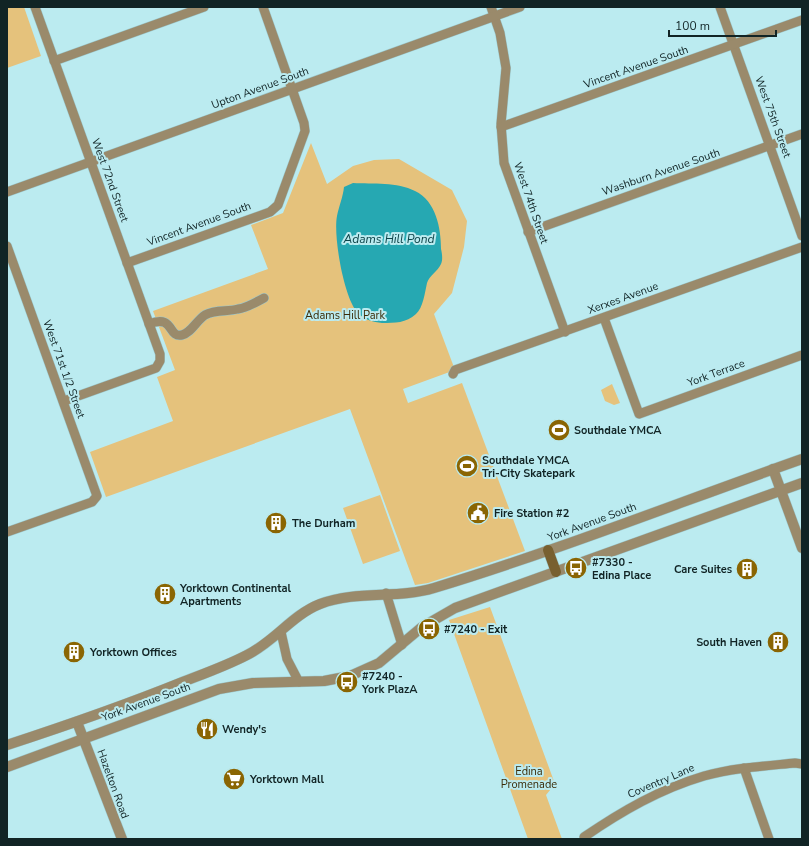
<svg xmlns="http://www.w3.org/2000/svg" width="809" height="846" font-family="'Nunito Sans',sans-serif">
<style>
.green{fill:#e5c27c}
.water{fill:#26a8b2}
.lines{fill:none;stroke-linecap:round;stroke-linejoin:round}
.minor-casing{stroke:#9cc7cb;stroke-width:10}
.tertiary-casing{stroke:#9cc7cb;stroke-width:11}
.secondary-casing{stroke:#9cc7cb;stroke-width:11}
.minor{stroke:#9a8a6b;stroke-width:9}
.tertiary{stroke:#9a8a6b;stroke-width:10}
.secondary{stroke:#786030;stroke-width:10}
.labels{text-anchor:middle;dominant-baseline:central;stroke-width:4;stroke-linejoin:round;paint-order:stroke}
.street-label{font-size:11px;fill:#112425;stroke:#bbebf0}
.park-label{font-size:11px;fill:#3b2b07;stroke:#bbebf0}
.poi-label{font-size:11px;font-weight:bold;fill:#112425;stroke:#bbebf0;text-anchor:start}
.water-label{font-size:12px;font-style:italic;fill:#0e4449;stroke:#bbebf0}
</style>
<rect width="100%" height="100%" fill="#bbebf0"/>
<!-- green -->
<g class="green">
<path d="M 7,7 L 24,7 L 41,56 L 7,68 Z"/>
<path d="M 311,143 L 327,184 L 353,166 L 374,160 L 399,159 L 452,190 L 467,221 L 464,247 L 452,293 L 434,314 L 455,370 L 403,389 L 408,403 L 462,383 L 525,551 L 428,583 L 415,585 L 350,409 L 106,497 L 90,452 L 173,421 L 157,377 L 175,370 L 153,311 L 268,269 L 251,225 L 283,213 Z"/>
<path d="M 612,384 L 620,403 L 614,405 L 605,401 L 601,390 Z"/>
<path d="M 380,495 L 400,551 L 363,564 L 343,508 Z"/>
<path d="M 490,607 L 555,784 L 546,795 L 562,839 L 528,839 L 449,620 Z"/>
</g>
<!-- water -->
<path class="water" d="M 353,183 C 373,184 397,182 415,191 C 436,201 441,228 441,249 C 442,253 443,260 441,264 C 438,271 429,276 427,283 C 425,292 423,308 416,314 C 406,323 395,323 382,323 C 373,322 365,320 358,313 C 344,299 333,236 337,216 C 339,206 343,197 344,187 Z"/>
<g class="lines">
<!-- minor casing -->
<g class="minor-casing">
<g id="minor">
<path d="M 35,7 L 160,354 L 160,361 L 156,368 L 64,401"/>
<path d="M 491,7 L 500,33 L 506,68 L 501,124 L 504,163 L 565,332"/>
<path d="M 720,7 L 802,236"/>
<path d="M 54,61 L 204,7"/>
<path d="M 501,127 L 802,20"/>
<path d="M 7,192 L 520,7"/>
<path d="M 528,232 L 802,134"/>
<path d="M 7,246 L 97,496 L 92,502 L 7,532"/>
<path d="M 127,263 L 270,212 L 278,205 L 305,131 L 304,123 L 263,7"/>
<path d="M 604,318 L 639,414 L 802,355"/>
<path d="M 149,324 C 175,314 167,338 182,335 C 191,333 197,320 205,315 C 216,309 227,312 238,309 C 247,308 256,302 264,298"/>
<path d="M 453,374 L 455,370 L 802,247"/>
<path d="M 386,593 L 402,645"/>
<path d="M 281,632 L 287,659 L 299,682"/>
<path d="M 744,768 L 769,839"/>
<path d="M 584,837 C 622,811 660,789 704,776 C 733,768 765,766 795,763 L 802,764"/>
</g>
</g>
<!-- tertiary casing -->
<g class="tertiary-casing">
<g id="tertiary">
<path d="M 773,469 L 802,548"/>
<path d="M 77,722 L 122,839"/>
<path d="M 7,745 C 65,726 123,706 180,683 C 203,674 226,666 247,655 C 274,642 292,615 320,604 C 357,590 398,599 434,588 C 559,550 680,502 802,459"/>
<path d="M 7,767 L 219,689 L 253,683 L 324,681 L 350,676 L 379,663 L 422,627 L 455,608 L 802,483"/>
</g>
</g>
<!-- secondary casing -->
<g class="secondary-casing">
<path id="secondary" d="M 548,550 L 556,572"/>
</g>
<!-- minor -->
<use href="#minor" class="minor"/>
<!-- tertiary -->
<use href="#tertiary" class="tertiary"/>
<!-- secondary -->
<use href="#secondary" class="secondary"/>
</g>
<!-- icons -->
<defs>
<g id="stadium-disc" transform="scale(1.15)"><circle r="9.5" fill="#8a6503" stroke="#bbebf0"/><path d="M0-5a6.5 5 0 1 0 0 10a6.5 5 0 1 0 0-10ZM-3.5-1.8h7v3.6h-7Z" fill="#fff"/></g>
<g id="civic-disc" transform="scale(1.15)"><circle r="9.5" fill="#8a6503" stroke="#bbebf0"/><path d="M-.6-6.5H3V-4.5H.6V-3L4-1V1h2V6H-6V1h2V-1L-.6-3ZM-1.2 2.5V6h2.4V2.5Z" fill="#fff"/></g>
<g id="building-disc" transform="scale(1.15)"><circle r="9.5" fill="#8a6503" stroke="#bbebf0"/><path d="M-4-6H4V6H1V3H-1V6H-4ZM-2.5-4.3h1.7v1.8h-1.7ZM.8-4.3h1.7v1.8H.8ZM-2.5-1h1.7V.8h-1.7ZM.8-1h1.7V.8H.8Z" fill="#fff"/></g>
<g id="bus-disc" transform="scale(1.15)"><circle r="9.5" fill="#8a6503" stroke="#bbebf0"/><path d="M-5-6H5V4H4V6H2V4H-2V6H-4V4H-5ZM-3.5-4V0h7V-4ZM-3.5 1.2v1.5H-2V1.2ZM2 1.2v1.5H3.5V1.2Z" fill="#fff"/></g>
<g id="restaurant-disc" transform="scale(1.15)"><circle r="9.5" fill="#8a6503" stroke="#bbebf0"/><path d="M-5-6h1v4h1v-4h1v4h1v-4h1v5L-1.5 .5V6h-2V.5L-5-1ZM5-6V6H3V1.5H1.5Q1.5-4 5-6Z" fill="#fff"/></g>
<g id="supermarket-disc" transform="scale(1.15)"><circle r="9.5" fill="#8a6503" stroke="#bbebf0"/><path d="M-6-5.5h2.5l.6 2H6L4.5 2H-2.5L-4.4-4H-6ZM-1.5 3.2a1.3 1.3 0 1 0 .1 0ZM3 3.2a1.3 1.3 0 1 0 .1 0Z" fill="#fff"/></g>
</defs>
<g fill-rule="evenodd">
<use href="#stadium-disc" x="559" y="430"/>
<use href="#stadium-disc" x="467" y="466"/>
<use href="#civic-disc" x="478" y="513"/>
<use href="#building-disc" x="276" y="523"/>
<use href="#bus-disc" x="576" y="568"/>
<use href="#building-disc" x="747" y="569"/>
<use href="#building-disc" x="165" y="594"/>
<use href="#bus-disc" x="429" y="629"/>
<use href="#building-disc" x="778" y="642"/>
<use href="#building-disc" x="74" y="652"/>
<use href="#bus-disc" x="347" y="682"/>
<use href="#restaurant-disc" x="207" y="729"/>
<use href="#supermarket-disc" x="234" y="779"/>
</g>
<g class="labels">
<!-- street labels -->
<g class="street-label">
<text transform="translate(636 67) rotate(-19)">Vincent Avenue South</text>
<text transform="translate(260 88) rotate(-20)">Upton Avenue South</text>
<text transform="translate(773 117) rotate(70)">West 75th Street</text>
<text transform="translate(661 172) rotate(-19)">Washburn Avenue South</text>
<text transform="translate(110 180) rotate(70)">West 72nd Street</text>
<text transform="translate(531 203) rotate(71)">West 74th Street</text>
<text transform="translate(199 224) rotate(-20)">Vincent Avenue South</text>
<text transform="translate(623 298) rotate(-20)">Xerxes Avenue</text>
<text transform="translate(64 369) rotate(70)">West 71st 1/2 Street</text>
<text transform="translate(716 373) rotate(-20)">York Terrace</text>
<text transform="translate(592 522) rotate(-20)">York Avenue South</text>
<text transform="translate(146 702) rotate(-20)">York Avenue South</text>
<text transform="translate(661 781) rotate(-23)">Coventry Lane</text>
<text transform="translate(113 784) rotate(70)">Hazelton Road</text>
</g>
<!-- park labels -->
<g class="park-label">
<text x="345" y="315">Adams Hill Park</text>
<text x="529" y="771">Edina<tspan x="529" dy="13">Promenade</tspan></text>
</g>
<!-- poi labels -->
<g class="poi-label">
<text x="574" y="430">Southdale YMCA</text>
<text x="482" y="460">Southdale YMCA<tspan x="482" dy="13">Tri-City Skatepark</tspan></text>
<text x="494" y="513">Fire Station #2</text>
<text x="292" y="523">The Durham</text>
<text x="592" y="562">#7330 -<tspan x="592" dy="13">Edina Place</tspan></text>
<text x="732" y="569" text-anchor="end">Care Suites</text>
<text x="180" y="588">Yorktown Continental<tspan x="180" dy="13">Apartments</tspan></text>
<text x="444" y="629">#7240 - Exit</text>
<text x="762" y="642" text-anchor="end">South Haven</text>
<text x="90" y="652">Yorktown Offices</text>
<text x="362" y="676">#7240 -<tspan x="362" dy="13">York PlazA</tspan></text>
<text x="222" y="729">Wendy's</text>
<text x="250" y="779">Yorktown Mall</text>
</g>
<!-- water labels -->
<g class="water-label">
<text x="389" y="239">Adams Hill Pond</text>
</g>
</g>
<!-- border -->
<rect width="809" height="846" fill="none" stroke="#112425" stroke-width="16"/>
<!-- scale -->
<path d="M669 30v6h107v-6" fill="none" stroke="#112425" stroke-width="2"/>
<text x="675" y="30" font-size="12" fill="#112425" stroke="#bbebf0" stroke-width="3" paint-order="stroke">100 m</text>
</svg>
